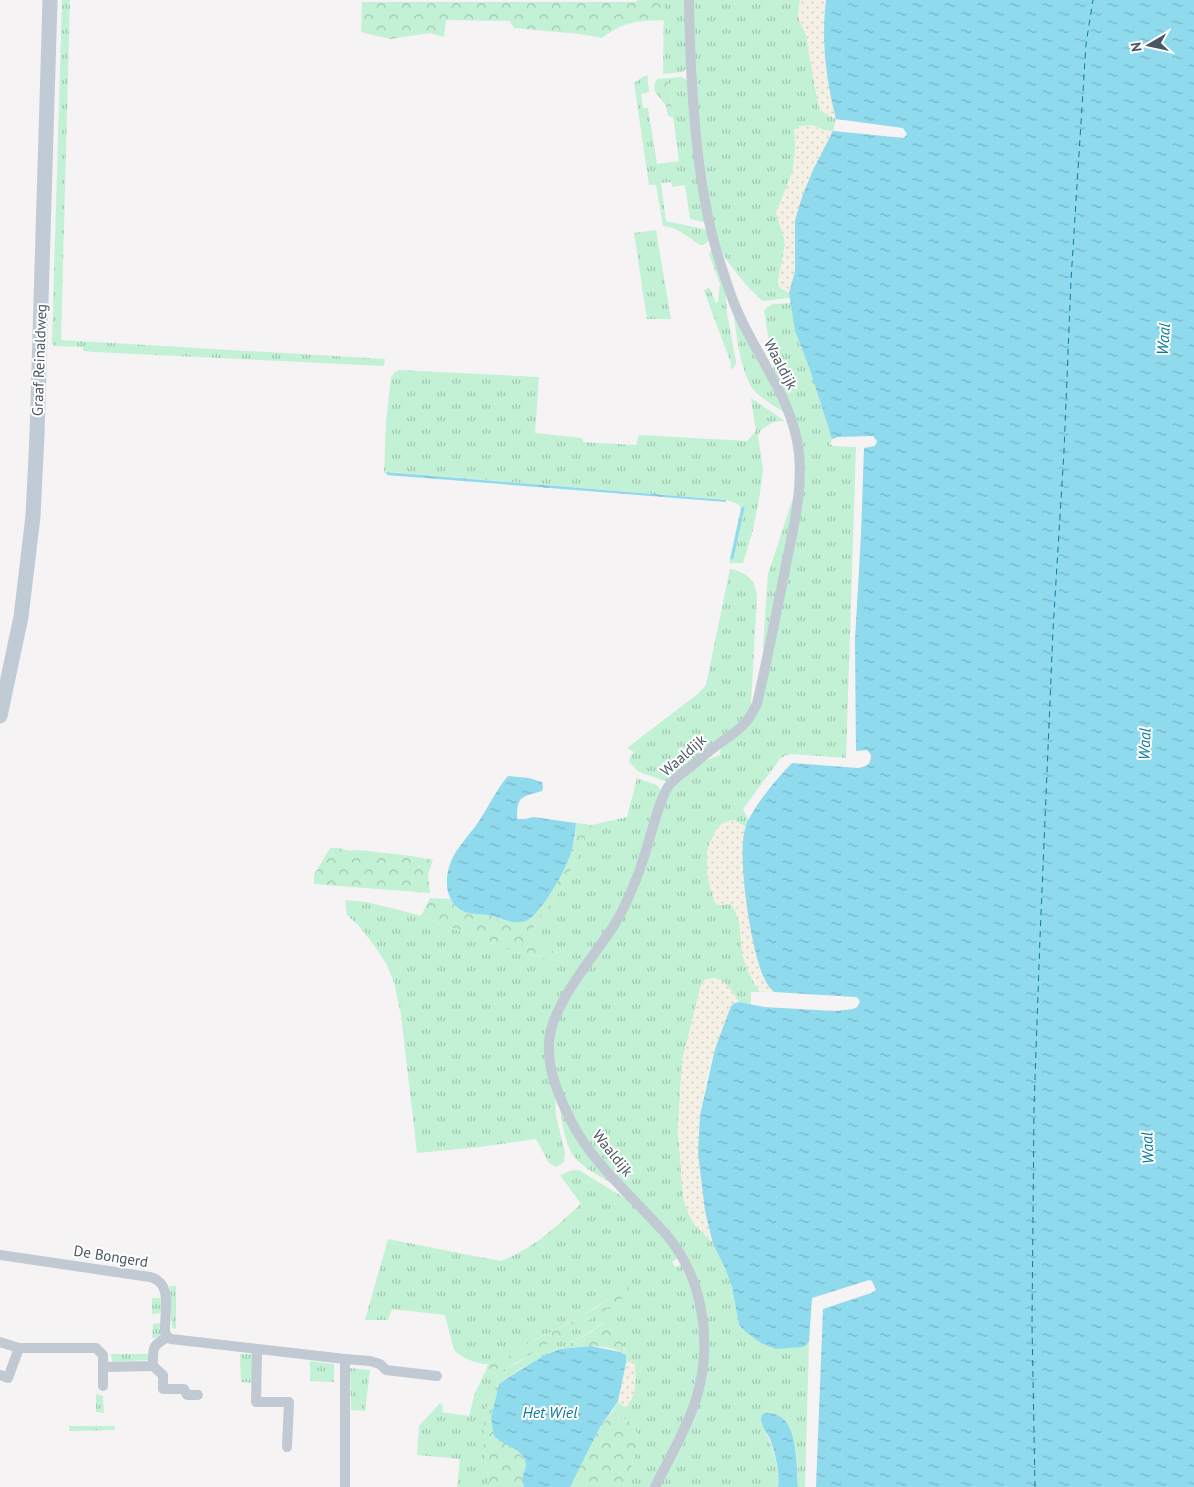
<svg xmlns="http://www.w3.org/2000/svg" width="1194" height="1487" font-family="'PT Sans',sans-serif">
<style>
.grass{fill:url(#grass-tufts)}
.forest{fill:url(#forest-crowns)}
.sand{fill:url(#sand-dots)}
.water{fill:url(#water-ripples)}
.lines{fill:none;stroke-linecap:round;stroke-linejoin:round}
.stream{stroke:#90daee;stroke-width:3}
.ferry{stroke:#0c7c9b;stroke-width:1;stroke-dasharray:6 5;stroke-linecap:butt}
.minor{stroke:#c1cad2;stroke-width:10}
.secondary{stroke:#c1cbd6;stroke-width:15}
.labels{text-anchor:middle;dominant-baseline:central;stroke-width:4;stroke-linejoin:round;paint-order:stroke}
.street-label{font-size:15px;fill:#4a5661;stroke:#fff}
.water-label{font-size:16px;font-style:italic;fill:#0c7c9b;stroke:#fff}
</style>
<defs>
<pattern id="grass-tufts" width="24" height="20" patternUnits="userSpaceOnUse" patternTransform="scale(1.25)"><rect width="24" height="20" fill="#c3f1d5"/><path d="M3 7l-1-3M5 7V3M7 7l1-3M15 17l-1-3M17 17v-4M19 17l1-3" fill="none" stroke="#a0c6b0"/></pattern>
<pattern id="forest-crowns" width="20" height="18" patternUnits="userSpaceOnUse" patternTransform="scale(1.25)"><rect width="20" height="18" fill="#c3f1d5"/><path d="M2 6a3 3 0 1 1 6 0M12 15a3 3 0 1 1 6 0" fill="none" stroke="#a0c6b0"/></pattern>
<pattern id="sand-dots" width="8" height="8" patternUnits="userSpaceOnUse" patternTransform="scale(1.25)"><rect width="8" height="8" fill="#f5f0e5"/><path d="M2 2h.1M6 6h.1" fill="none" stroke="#d4d0c7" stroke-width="1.8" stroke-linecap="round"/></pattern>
<pattern id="water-ripples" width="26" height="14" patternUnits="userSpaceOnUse" patternTransform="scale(1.25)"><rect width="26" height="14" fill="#90daee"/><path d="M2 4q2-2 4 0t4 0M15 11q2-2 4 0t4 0" fill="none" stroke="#78b4c4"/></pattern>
</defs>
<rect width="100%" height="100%" fill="#f5f3f3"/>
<!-- grass -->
<g class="grass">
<path d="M 62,0 L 70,0 L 61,340 L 385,359 L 384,366 L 94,352 L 83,351 L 83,347 L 55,346 L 52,344 Z"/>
<path d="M 664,0 L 686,0 L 688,66 L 683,72 L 663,74 Z"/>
<path d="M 693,0 L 800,0 L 798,17 L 806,35 L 815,88 L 820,110 L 836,119 L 833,131 C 822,131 823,129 814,126 C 808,125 803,126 797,127 L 793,171 L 776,213 L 784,238 L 785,245 L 778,281 L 779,287 L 789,293 L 790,298 L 763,301 C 753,294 727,263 722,252 C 713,233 711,210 708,189 C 698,126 694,63 693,0 Z"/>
<path d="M 644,76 L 648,76 C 647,81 649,86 649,92 L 641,94 L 643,108 L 648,108 L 657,164 L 679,161 L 668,78 L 682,77 L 688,81 L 705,221 L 703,222 L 690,219 L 685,185 L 672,187 L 671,182 L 661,183 L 666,221 L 708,230 C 710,238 709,245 700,245 C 688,237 677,227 663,226 L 656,185 L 649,185 L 634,83 Z"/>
<path d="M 656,230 L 671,319 L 647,319 L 634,233 Z"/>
<path d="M 712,248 L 725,285 L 727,313 L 736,362 L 735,366 L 731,370 L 731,363 L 704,291 L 709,287 L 716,303 L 718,302 L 720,284 L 709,254 Z"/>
<path d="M 791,303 L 795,331 L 809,367 L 832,439 L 830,444 L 833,446 L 856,447 L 846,758 L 792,754 L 786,755 L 780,759 L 743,809 L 749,820 L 746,827 L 741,824 C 734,827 717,831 713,837 C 701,852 708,892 719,905 L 730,904 C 743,916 744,957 750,975 C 752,981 757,987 760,992 L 751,992 L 751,1005 L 739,1002 L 728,986 L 701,985 L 682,1061 L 678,1129 L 683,1196 L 687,1210 L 693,1223 L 713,1243 L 725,1268 L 732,1287 L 739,1325 L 803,1347 L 809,1342 L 805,1487 L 798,1487 C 798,1466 798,1429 779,1416 C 775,1413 769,1413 764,1413 L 761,1422 C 771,1441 780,1465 778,1487 L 658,1487 L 704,1375 L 692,1270 L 593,1148 L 566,1106 L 552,1056 L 554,1032 L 565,1006 L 616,927 L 663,805 L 675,785 L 707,760 L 720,755 L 721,747 L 749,723 L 803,470 L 775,378 L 764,311 L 766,308 L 773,304 Z"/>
<path d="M 733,309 L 783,409 L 784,412 C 776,408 758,396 753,389 C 740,371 736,331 733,309 Z"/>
<path d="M 399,370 L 539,377 L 535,433 L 582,438 L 583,442 L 636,445 L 639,435 L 747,441 L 756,431 L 751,398 L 785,421 L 773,422 L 761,430 L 758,435 L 763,470 L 760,493 L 753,530 L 743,563 L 729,563 L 741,507 L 736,503 L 726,500 L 391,472 L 384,473 L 386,422 L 391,378 L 395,372 Z"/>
<path d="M 793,498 L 795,498 L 764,651 L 763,646 L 768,574 Z"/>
<path d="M 730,569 C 746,572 755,579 757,596 L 751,703 L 752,705 L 744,720 L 668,782 L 639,772 L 629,762 L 630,757 L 634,752 L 627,748 L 699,693 L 706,685 Z"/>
<path d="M 637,778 L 657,785 L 661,791 L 644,846 L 621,906 L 551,1019 L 556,1115 L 565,1153 L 564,1162 L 556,1167 L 549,1163 L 536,1139 L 480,1147 L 417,1153 L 401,1015 L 395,986 L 387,965 L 374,945 L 358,925 L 347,915 L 345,900 L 366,902 L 415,914 L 515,952 L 526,953 L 564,963 L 564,955 L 541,947 L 531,938 C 532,925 542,915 550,905 C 569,881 578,851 592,825 L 627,817 Z"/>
<path d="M 560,1109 L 613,1184 C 601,1177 587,1170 577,1160 C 565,1147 563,1126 560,1109 Z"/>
<path d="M 573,1170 L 579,1170 L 582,1172 L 628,1200 L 668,1242 L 679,1257 L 672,1262 L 675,1267 L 681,1265 L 695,1300 L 700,1329 L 700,1359 L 692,1402 L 651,1487 L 623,1487 C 630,1471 645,1438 632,1424 C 627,1419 618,1416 612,1412 L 618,1401 L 621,1405 L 634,1361 L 626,1363 C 628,1345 616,1335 603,1323 C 577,1342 547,1354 519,1370 C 511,1375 501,1381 495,1389 C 478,1410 484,1462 490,1487 L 457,1487 L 460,1459 L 417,1455 L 419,1426 L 440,1403 L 443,1406 L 442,1412 L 469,1416 L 475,1393 L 486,1370 L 495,1374 L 519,1362 L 531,1353 L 596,1316 L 619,1292 C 602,1303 585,1315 567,1324 C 555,1331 541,1336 529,1343 C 517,1350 503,1364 489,1364 C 478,1365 461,1358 454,1350 L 445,1315 L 392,1309 L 388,1320 L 365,1320 L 388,1239 L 500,1261 C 531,1251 557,1226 581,1204 L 560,1175 Z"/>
<path d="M 170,1286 L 176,1286 L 176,1329 L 172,1328 Z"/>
<path d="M 152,1298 L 162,1298 L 161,1313 L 152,1314 Z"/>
<path d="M 163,1323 L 163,1337 L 152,1338 L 153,1324 Z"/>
<path d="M 111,1354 L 148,1354 L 149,1360 L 112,1362 Z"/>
<path d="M 240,1354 L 253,1354 L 253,1383 L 241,1382 Z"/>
<path d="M 310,1361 L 334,1364 L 334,1382 L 310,1381 Z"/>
<path d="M 350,1368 L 370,1370 L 365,1411 L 351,1410 Z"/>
<path d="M 96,1394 L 103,1396 L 104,1413 L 96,1412 Z"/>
<path d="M 69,1426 L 115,1426 L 115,1430 L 70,1431 Z"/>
</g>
<!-- forest -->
<g class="forest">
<path d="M 637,0 L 664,0 L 664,20 C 637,21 624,21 602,38 L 580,34 L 514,28 L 510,21 L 446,20 L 444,37 L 430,33 L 390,39 L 361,32 L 362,2 L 637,2 Z"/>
<path d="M 668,78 L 673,118 L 668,116 L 666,106 L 654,90 L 655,83 L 657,79 Z"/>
<path d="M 576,823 L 592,825 C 578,851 569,881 550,905 C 542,915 532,925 531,938 L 541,947 L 564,955 L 564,963 L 526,953 L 515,952 L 421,916 L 430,898 L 450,899 C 465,916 471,912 492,916 C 496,917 499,919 503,920 C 512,924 520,921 530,919 C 550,896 568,870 575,839 C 576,834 575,828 576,823 Z"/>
<path d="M 330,848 L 339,848 L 348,851 L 358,850 L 412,856 L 433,860 L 428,874 L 430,893 L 314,884 L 314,875 Z"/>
<path d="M 627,1285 L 630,1290 L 629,1294 L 596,1316 L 498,1373 L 495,1374 L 486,1370 L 488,1364 L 499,1362 L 531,1342 L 568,1324 L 599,1306 Z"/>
<path d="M 604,1323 C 621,1329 621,1339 626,1355 C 606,1342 581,1347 560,1349 L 588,1334 Z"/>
<path d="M 499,1384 L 491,1418 L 497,1439 C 505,1443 528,1455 526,1467 C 524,1475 522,1479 524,1487 L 490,1487 C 484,1461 476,1404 499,1384 Z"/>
<path d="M 612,1412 C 618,1416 627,1419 632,1424 C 645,1439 630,1471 623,1487 L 570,1487 L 599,1429 Z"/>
</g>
<!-- sand -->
<g class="sand">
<path d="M 800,0 L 826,0 C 821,40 826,80 836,119 L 820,110 L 815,88 L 806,35 L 798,17 Z"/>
<path d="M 809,126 C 820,127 821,131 833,131 L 814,168 L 803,194 L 795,220 L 795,271 L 789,293 L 779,287 L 779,278 L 785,245 L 784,238 L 776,213 L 793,171 L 796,150 L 794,130 L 797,127 Z"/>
<path d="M 734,820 L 746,827 C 738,862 747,911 755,946 C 758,958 760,970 765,980 C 767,985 771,988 774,992 L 760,992 C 753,981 746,969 743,957 C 739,941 743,916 730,904 L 719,905 L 716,904 C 707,884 702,856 714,836 C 715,832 717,828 719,826 C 723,822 729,821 734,820 Z"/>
<path d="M 715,978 C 727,980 732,993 739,1002 L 735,1003 C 728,1018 720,1033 715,1049 C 693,1114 696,1177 713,1243 L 693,1223 L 687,1210 L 683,1196 L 678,1129 L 682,1061 L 701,985 L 706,979 Z"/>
<path d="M 634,1361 C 636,1377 638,1394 626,1407 L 621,1405 L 618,1401 L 626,1363 Z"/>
</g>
<!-- water -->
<g class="water">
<path d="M 826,0 L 1194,0 L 1194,1487 L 816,1487 L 823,1309 L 871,1293 L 876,1290 L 872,1281 L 869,1280 L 812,1298 L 809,1342 L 803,1347 L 776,1349 L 761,1343 L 746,1332 L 739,1325 L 732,1287 L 725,1268 L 713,1244 L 705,1211 L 698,1153 L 700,1115 L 715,1049 L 731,1006 L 735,1003 L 739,1002 L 764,1007 L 835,1011 L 853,1009 L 857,1007 L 860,1002 L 858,998 L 855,997 L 774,992 C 771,989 767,985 765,980 C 751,952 737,859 745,829 C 750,810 778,777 792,763 L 858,768 C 867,766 871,765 871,755 L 867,750 L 856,751 L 855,640 L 861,534 L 864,448 L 875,446 L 877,441 L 873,436 L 838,437 L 832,439 L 809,367 L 795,331 L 789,293 L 795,271 L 795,220 L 803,194 L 814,168 L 833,131 L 904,138 L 907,134 L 903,128 L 836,119 C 826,80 821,40 826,0 Z"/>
<path d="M 386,472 L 726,500 L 726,502 L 387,475 Z"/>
<path d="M 508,776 L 529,778 L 542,782 L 543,788 L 542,791 C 522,797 517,795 517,819 L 525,819 L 533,817 L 576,823 C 575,834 574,843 571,853 C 565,872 545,905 531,918 C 528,920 524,922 520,922 C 508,924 499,916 487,915 C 480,914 472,914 465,912 C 442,902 444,873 454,855 C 461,843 471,833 479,821 C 489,806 496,790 508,776 Z"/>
<path d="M 591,1346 L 620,1352 L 626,1355 L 626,1363 L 618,1401 L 599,1429 L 570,1487 L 524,1487 C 520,1474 526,1473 526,1464 C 524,1449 502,1445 494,1436 L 491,1418 L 499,1384 L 509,1377 L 543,1356 L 560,1349 Z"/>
<path d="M 764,1413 C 769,1413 775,1413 779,1416 C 798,1425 797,1470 798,1487 L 778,1487 C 780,1472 775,1452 770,1439 C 767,1433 762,1427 761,1420 C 761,1416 761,1416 764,1413 Z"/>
</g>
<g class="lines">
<!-- stream -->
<path class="stream" d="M 732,558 L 743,508"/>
<!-- ferry -->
<path class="ferry" d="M 1035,1487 L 1032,1324 L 1034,1107 L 1040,938 L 1053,630 L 1064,451 L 1071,280 L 1086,44 L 1093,0"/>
<!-- minor -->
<g class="minor">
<path d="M 0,1255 L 150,1277 C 174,1283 164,1313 165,1332 L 167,1336 L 171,1339 L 345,1359"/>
<path d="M 0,1342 L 19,1348 L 96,1348 L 103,1355 L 103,1386"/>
<path d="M 257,1350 L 256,1402 L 289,1402 L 287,1447"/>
<path d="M 153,1366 L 163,1375 L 163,1389 L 184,1389 L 187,1395 L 198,1395"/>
<path d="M 153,1366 C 153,1348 151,1346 168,1337"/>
<path d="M 103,1367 L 153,1366"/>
<path d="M 0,1375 L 8,1378 L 19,1348"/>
<path d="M 345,1487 L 345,1359 L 370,1361 L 380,1364 L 386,1370 L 437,1376"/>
<path d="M 655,1487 C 670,1457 687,1428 697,1396 C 713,1341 703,1276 664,1232 C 632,1196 593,1164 571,1121 C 559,1097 547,1069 549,1042 C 552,1004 592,959 613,927 C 622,913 629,897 635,882 C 644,861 649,839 656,817 C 659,807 662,796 668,787 C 673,780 681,774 688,769 C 699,760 709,751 720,743 C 729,737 738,731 745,723 C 750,718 753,711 757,704 C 767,660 776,615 785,570 C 792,533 803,493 799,454 C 794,397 749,348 731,295 C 723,272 715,249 710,226 C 694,155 690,73 689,0"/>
</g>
<!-- secondary -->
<path class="secondary" d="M 0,716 L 21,617 L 33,516 L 37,435 L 50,0"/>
</g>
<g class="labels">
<!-- street labels -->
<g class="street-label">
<text transform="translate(39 360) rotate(-88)">Graaf Reinaldweg</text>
<text transform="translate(781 364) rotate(62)">Waaldijk</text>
<text transform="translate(683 755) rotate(-41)">Waaldijk</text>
<text transform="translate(613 1153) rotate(51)">Waaldijk</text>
<text transform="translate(111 1256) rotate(9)">De Bongerd</text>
</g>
<!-- water labels -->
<g class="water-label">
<text transform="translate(1163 339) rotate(-86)">Waal</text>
<text transform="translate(1144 744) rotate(-88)">Waal</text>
<text transform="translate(1147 1148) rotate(-93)">Waal</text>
<text x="550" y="1412">Het Wiel</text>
</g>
</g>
<!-- north arrow -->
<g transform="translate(1149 45) rotate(261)" stroke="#ffffff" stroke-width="4" paint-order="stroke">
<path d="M0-4L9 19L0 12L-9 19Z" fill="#4a5661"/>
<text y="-8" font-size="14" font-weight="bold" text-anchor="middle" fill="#4a5661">N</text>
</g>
</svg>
